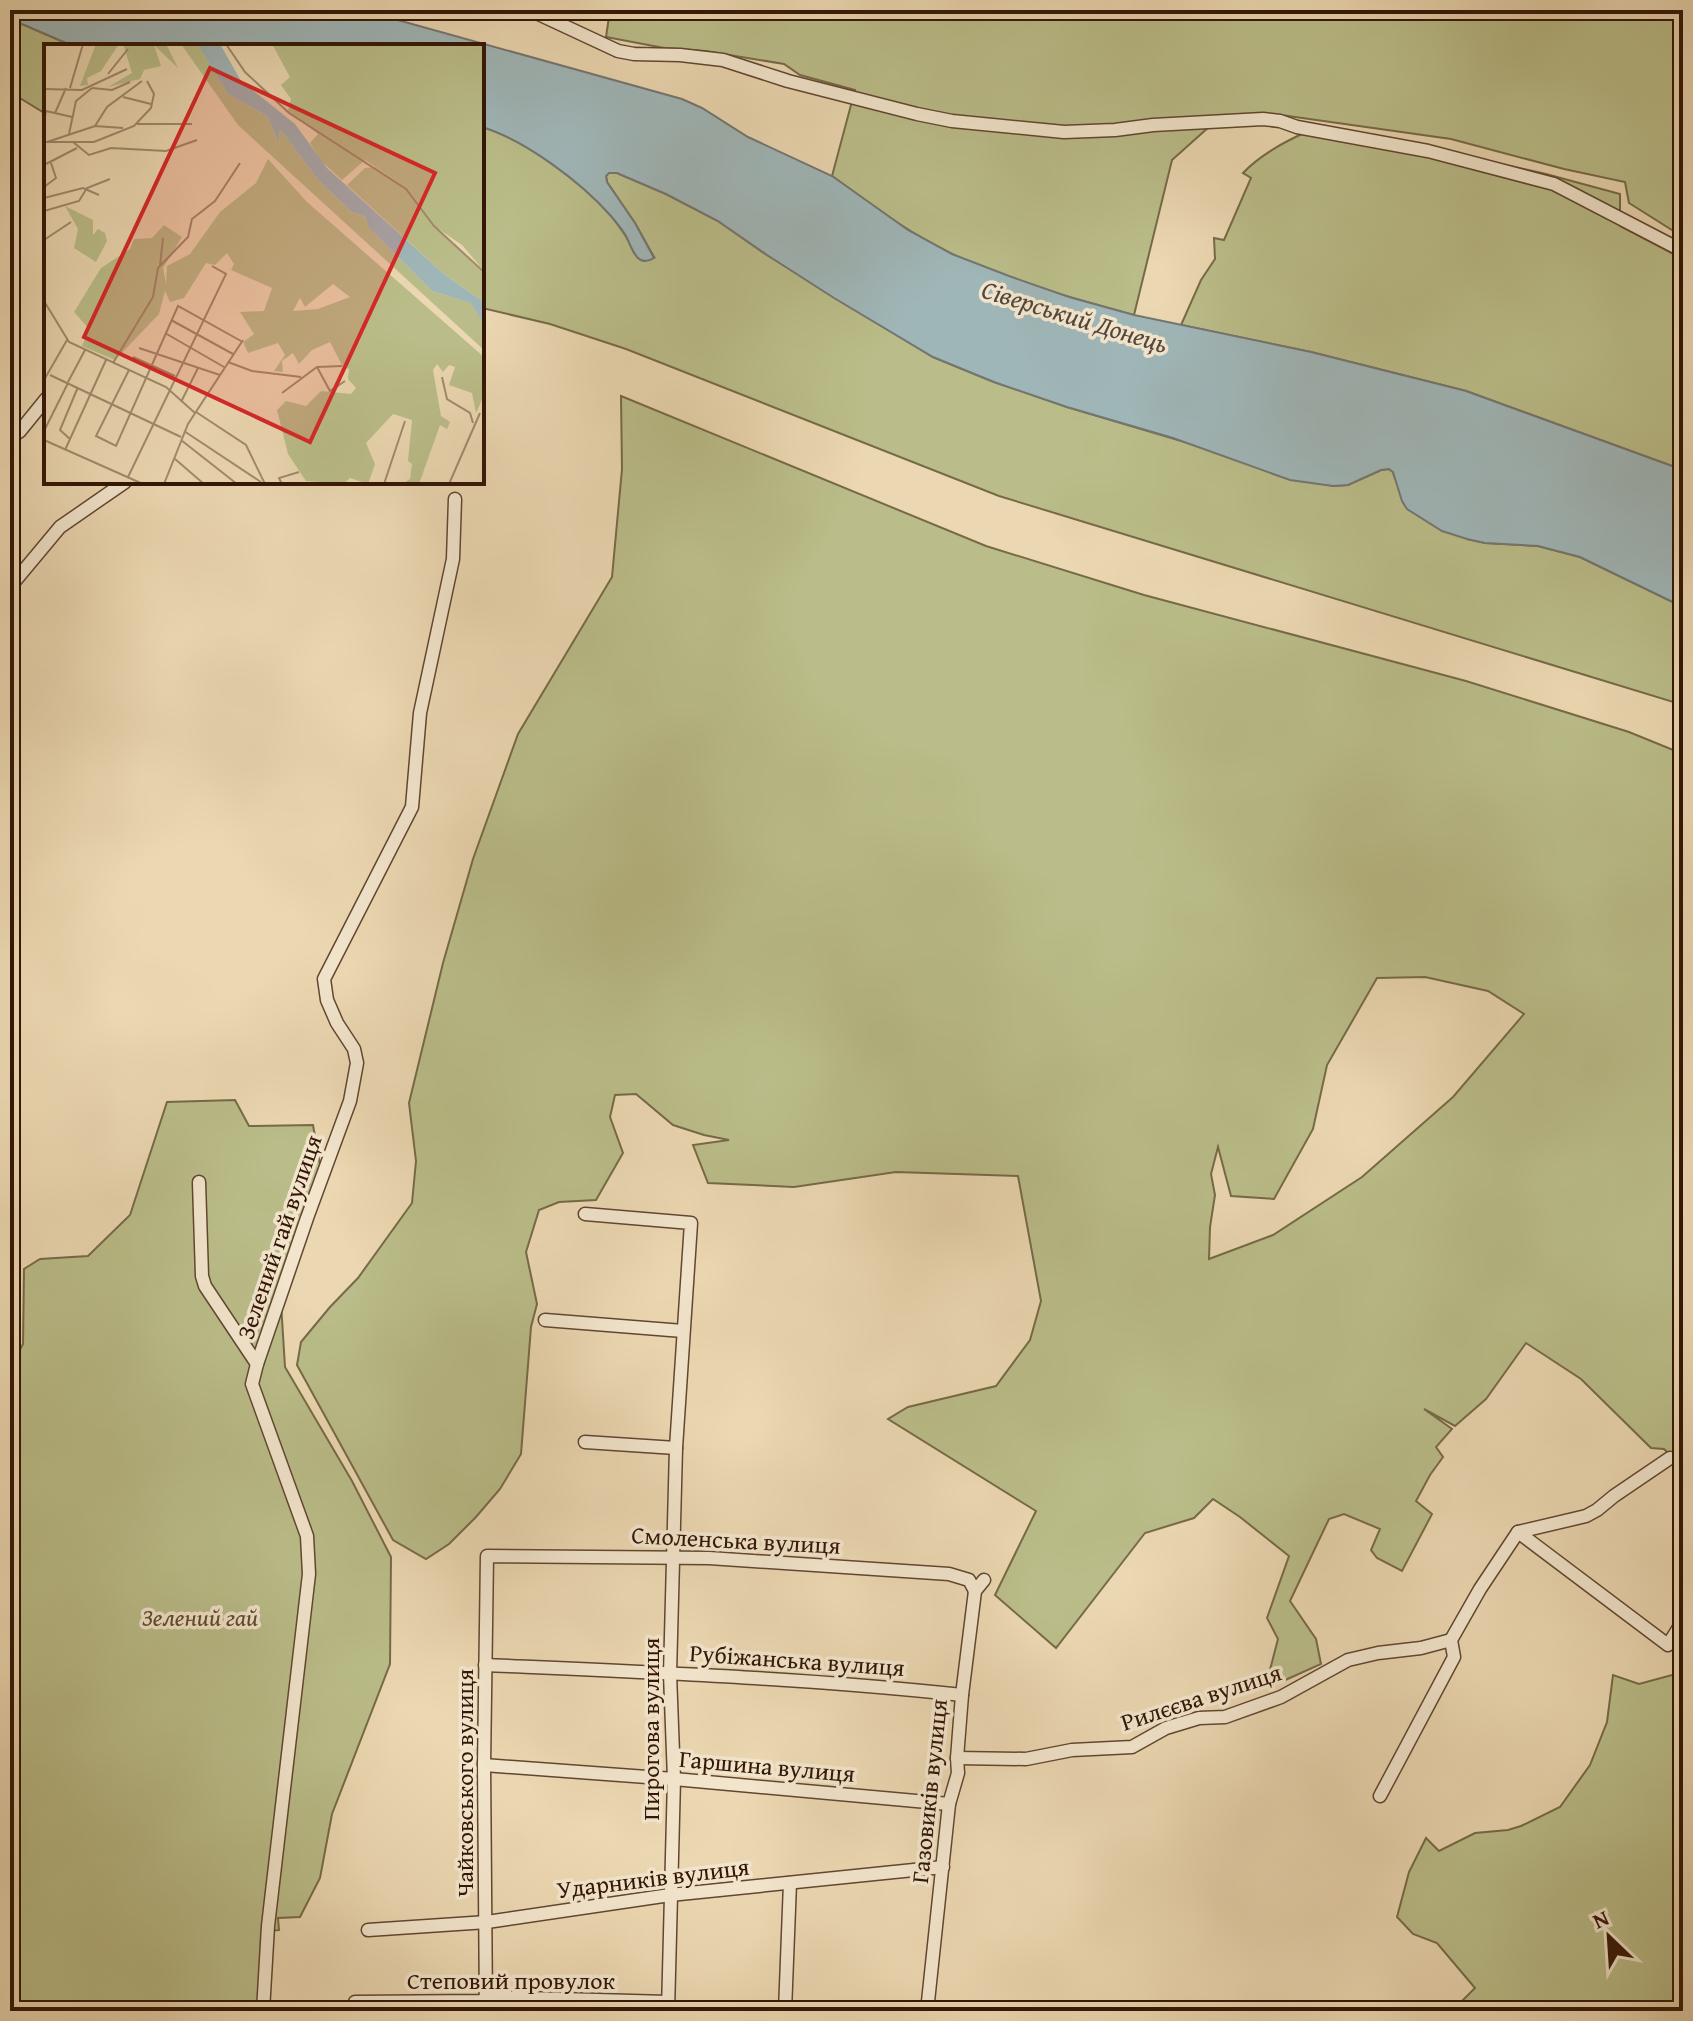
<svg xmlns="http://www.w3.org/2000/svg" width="1693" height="2021" font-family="'Gentium Book Plus',serif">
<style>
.green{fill:#babd89;stroke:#766a48;stroke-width:2;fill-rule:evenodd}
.water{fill:#9fb6b8;stroke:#747671;stroke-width:2}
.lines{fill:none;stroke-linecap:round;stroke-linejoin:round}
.street-casing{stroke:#614631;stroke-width:15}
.street{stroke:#f2e5cc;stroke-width:12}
.labels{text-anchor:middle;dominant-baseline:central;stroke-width:7;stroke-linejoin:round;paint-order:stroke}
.street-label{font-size:24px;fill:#331606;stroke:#f2e5cc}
.park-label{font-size:24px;font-style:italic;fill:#5c482d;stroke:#f2e5cc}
.water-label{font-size:26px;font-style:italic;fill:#53463b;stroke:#f2e5cc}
.inset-road{fill:none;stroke:#a18a6d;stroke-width:2}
.view{fill:#d62828;fill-opacity:0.15;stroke:#d62828;stroke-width:4}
.inset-edge{fill:none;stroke:#331606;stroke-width:4}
</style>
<rect width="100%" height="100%" fill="#ebd7b1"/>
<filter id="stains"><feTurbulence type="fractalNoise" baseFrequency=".0025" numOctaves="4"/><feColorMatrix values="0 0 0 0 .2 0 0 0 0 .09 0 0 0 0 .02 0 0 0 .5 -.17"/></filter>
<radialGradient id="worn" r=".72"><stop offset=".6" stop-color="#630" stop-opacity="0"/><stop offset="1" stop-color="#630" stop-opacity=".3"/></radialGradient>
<!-- green -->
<g class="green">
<path d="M 610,10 L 1683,10 L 1683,237 L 1629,203 L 1625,182 L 1564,169 L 1451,139 L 1281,115 L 1219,118 L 1172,160 L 1134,315 C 1073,298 1009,282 952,254 C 909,234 871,204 832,176 L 855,90 L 800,75 L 784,64 L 705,51 L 664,48 L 606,37 Z"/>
<path d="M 10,16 L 22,24 L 73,46 L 46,46 L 46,114 L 10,92 Z"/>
<path d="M 482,127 C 527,140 597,192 623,232 C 628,238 631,247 635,254 L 654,257 L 635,223 L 607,182 L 606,176 L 609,172 L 617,173 L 666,194 L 718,221 L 767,255 L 933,357 L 994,382 L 1067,407 L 1333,486 L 1348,485 L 1381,470 L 1389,469 L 1393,472 L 1395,479 L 1467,539 L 1485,543 L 1538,546 L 1580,557 L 1683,607 L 1683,705 L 999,496 L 626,349 L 550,324 L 482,308 Z"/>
<path d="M 1304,133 L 1423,146 L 1546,174 L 1620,194 L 1620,226 L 1683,259 L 1683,470 L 1466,391 L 1311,352 L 1181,325 L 1201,280 L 1215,259 L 1214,238 L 1224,240 L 1251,178 L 1243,173 C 1260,155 1282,143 1304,133 Z"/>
<path d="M 621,396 L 986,546 L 1144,595 L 1466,681 L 1629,732 L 1683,754 L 1683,1461 L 1677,1462 L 1664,1449 L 1651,1448 L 1581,1379 L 1526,1343 L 1486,1399 L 1455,1426 L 1424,1409 L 1452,1429 L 1436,1447 L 1443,1457 L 1430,1475 L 1416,1501 L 1432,1514 L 1402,1571 L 1377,1558 L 1371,1550 L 1380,1529 L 1344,1514 L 1329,1519 L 1290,1601 L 1316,1639 L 1321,1664 L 1281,1682 L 1266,1685 L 1278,1639 L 1267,1618 L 1289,1556 L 1240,1517 L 1213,1499 L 1194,1518 L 1145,1533 L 1056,1648 L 995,1595 L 1036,1511 L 888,1419 L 908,1407 L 996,1386 L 1030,1340 L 1041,1301 L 1018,1176 L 896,1172 L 794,1187 L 708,1183 L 693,1145 L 729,1140 L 704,1135 L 673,1125 L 636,1094 L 615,1095 L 610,1117 L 623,1153 L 596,1200 L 559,1202 L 539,1210 L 526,1252 L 537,1304 L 531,1327 L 521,1454 L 500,1489 L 476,1517 L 449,1544 L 426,1559 L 393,1540 L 297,1365 L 301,1342 L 330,1307 L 358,1278 L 412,1203 L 416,1161 L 409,1103 L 443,963 L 473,859 L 518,734 L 612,577 L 622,469 ZM 1425,977 L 1488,991 L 1524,1014 L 1453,1097 L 1362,1177 L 1273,1235 L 1209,1259 L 1210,1227 L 1215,1195 L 1211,1174 L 1218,1147 L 1231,1196 L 1274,1199 L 1313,1129 L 1327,1065 L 1377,978 Z"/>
<path d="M 235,1100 L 249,1126 L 313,1125 L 321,1170 L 280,1287 L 285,1367 L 352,1481 L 391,1557 L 390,1664 L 332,1814 L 320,1878 L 300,1917 L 278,1918 L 279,1930 L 263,1931 L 259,2011 L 10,2011 L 10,1368 L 23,1344 L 24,1269 L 40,1259 L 88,1256 L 130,1215 L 167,1102 Z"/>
<path d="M 1683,1672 L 1683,2011 L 1465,2011 L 1459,2004 L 1475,1988 L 1437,1943 L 1413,1934 L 1397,1917 L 1409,1872 L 1426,1838 L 1439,1851 L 1475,1833 L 1508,1830 L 1521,1826 L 1560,1807 L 1590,1765 L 1607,1722 L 1613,1675 L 1639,1684 Z"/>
</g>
<!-- water -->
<path class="water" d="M 10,10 L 269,10 L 314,20 L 340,19 L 363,16 L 387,17 L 682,99 L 702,108 L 748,137 L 832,176 L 908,230 L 952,254 L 1009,276 L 1069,297 L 1134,315 L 1311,352 L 1466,391 L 1683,470 L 1683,607 L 1580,557 L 1538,546 L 1485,543 L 1467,539 L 1442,531 L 1407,509 L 1402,501 L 1393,472 L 1389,469 L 1381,470 L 1348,485 L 1333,486 L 1290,480 L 1173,438 L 1067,407 L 994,382 L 933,357 L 834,298 L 767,255 L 718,221 L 666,194 L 617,173 L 609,173 L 606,176 L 607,182 L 635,223 L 654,258 C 637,269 632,248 626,236 C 622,229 616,222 611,216 C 581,182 525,140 482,127 L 482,46 L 73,46 L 22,24 L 10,16 Z"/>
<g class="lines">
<!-- street casing -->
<g class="street-casing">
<g id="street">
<path d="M 530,10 L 618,51 L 634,54 L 680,55 L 723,60 L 788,81 L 917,114 L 952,121 L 1064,132 L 1115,130 L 1153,125 L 1263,119 L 1280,121 L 1297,127 L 1428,151 L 1554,184 L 1683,251"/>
<path d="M 10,438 L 20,431 L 46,399"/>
<path d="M 10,587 L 60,527 L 125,482"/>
<path d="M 199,1182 L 202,1276 L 205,1286 L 257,1364"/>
<path d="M 585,1214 L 691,1223 L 676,1448 L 670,1674 L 674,1779 L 668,2011"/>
<path d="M 545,1320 L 683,1331"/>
<path d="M 585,1442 L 676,1448"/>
<path d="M 1518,1532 L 1668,1645 L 1683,1621"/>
<path d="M 485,1665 C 644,1672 804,1678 962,1695"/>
<path d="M 957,1758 L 1026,1759 L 1072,1750 L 1132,1747 L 1166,1728 L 1199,1718 L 1225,1717 L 1281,1697 L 1348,1660 L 1378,1653 L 1421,1648 L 1451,1640"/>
<path d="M 484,1765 L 674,1779 L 949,1804"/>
<path d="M 1380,1796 L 1454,1657 L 1451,1640 L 1480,1589 L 1518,1532 L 1586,1516 L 1597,1510 L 1614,1496 L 1670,1458"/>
<path d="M 368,1930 L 487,1922 L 670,1895 L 943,1867"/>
<path d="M 355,2002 L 482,2001 L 486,1997 L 668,2002"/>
<path d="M 263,2011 L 268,1926 L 309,1574 L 307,1536 L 252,1384 L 257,1364 L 307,1218 L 350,1101 L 357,1063 L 354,1049 L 337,1023 L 327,1000 L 324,979 L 412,807 L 420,713 L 453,559 L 455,499"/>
<path d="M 486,2011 L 484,1765 L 487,1556 L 709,1558 L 949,1574 L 969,1580 L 975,1591"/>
<path d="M 785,2011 L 790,1883"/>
<path d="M 927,2011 L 949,1804 L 958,1773 L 957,1758 L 962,1695 L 975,1591 L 984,1580"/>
</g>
</g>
<!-- street -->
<use href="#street" class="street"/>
</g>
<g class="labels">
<!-- street labels -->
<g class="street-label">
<text transform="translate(279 1237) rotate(-71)">Зелений гай вулиця</text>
<text transform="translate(736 1540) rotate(3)">Смоленська вулиця</text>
<text transform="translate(797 1660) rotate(4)">Рубіжанська вулиця</text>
<text transform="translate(1201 1697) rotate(-18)">Рилєєва вулиця</text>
<text transform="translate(650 1729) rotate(-90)">Пирогова вулиця</text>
<text transform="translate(767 1766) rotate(5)">Гаршина вулиця</text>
<text transform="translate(464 1783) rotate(-90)">Чайковського вулиця</text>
<text transform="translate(929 1791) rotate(-84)">Газовиків вулиця</text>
<text transform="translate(653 1878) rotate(-7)">Ударників вулиця</text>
<text x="511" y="1980">Степовий провулок</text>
</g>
<!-- park labels -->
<g class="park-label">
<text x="200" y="1617">Зелений гай</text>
</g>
<!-- water labels -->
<g class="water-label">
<text transform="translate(1075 316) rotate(17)">Сіверський Донець</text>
</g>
</g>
<!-- overview -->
<g transform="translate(44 44)">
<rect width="440" height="440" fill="#ebd7b1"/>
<path d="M 52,0 L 75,0 L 57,27 L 43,34 L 44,41 L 36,42 ZM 79,0 L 122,0 L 134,24 L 110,1 L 117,22 L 100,26 L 96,35 L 64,43 L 88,29 ZM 137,0 L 153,0 L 184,50 L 223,72 L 235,99 L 236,85 L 275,137 L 308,168 L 322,173 L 330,189 L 388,247 L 428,259 L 440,280 L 440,306 L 194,81 ZM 228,0 L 440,0 L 440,227 L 418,201 L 386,179 L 440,229 L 440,258 L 401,231 L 303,141 L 321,124 L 331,123 L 371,149 L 321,116 L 298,136 L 277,117 L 266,99 L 274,90 L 244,67 L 247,55 L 237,41 L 246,33 ZM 224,115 L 263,158 L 440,313 L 440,351 L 432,369 L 428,349 L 405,341 L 411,323 L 405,321 L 399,328 L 393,320 L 389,326 L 397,372 L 406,378 L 403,385 L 396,381 L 375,440 L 358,440 L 366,435 L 368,420 L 364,417 L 368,376 L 349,370 L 322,399 L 331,420 L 324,440 L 306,434 L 300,440 L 262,437 L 244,410 L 233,366 L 242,357 L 262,362 L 277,347 L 307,350 L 312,344 L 304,335 L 305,325 L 299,323 L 286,298 L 268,306 L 255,320 L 249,309 L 238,317 L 239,328 L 230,327 L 241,311 L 234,299 L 204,309 L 199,298 L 210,290 L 196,268 L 220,267 L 228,244 L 187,226 L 190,220 L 183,209 L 171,221 L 162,219 L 140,254 L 126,258 L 121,247 L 115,270 L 71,316 L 38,302 L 45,285 L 30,268 L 57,224 L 86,205 L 90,195 L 108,194 L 120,181 L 138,193 L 119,224 L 122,240 L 123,222 L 146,210 L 176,168 L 212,139 ZM 289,240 L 306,253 L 274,265 L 249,267 L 256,254 L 261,263 ZM 21,162 L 49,176 L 49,191 L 54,185 L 61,189 L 63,197 L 52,218 L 30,204 L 34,185 Z" fill="#babd89" fill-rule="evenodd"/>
<path d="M 153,0 L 176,0 L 197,37 L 251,80 L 283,124 L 401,231 L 440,258 L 440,280 L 427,259 L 388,247 L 325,184 L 322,173 L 308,168 L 275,137 L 236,85 L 235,99 L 223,72 L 184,50 Z" fill="#9fb6b8"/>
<path class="inset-road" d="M 182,0 L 201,28 L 245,69 L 362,145 L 390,182 L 440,228M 64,30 L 84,5M 26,44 L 39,0M 48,44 L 68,46 L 86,38M 0,45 L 38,46 L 83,25M 79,53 L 107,60M 11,69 L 22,44M 0,77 L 2,67 L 28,73M 93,80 L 148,80M 51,82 L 63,63 L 98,37M 25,90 L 32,57 L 48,44M 2,98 L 50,98 L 90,82 L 107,64 L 110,50 L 103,37M 3,98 L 51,82 L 79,84M 29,98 L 45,111 L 67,104 L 122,107 L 153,96M 0,121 L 33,104M 0,143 L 12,134 L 7,119M 0,154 L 39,144 L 55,151M 0,167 L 35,157 L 43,144 L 66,135M 0,196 L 27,178M 116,222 L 119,194M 0,257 L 25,298 L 122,343 L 151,369M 127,276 L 189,310M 121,289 L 180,323M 95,304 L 176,331M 89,313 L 131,332M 184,318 L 208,327 L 257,333M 69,319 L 109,253 L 114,224 L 144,193 L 148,175 L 171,157 L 196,119M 273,323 L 286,347 L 301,337M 85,326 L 52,392 L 72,402 L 134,262 L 197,297M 6,331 L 137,393M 398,333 L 403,355 L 426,369 L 429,379M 0,336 L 23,296M 24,338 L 41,306M 238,349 L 273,323 L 298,322M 137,358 L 154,324M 152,368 L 202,401 L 221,440M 0,387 L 24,339M 140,387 L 217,438M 26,395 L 16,386 L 34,343M 0,396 L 99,440M 137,396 L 193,440M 21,406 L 62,316M 131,415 L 160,440M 84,433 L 182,230 L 168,222M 120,440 L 144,380 L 199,296M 238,440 L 235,434 L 255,428M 340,440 L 361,377M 405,440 L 436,369"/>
<path class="view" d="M 166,24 L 391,129 L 266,398 L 40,293 Z"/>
<rect width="440" height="440" class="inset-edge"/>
</g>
<!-- margin -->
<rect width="1693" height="2021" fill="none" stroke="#ebd7b1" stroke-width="40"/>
<rect x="12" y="12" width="1669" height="1997" fill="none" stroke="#331606" stroke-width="4"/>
<rect x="20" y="20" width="1653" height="1981" fill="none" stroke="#331606" stroke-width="2"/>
<!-- north arrow -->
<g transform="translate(1609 1937) rotate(335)" stroke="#f2e5cc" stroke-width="6" paint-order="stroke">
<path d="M0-6L14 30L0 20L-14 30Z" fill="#331606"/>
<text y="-12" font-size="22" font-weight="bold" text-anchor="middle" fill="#331606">N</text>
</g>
<rect width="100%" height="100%" filter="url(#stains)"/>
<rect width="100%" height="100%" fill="url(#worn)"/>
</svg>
